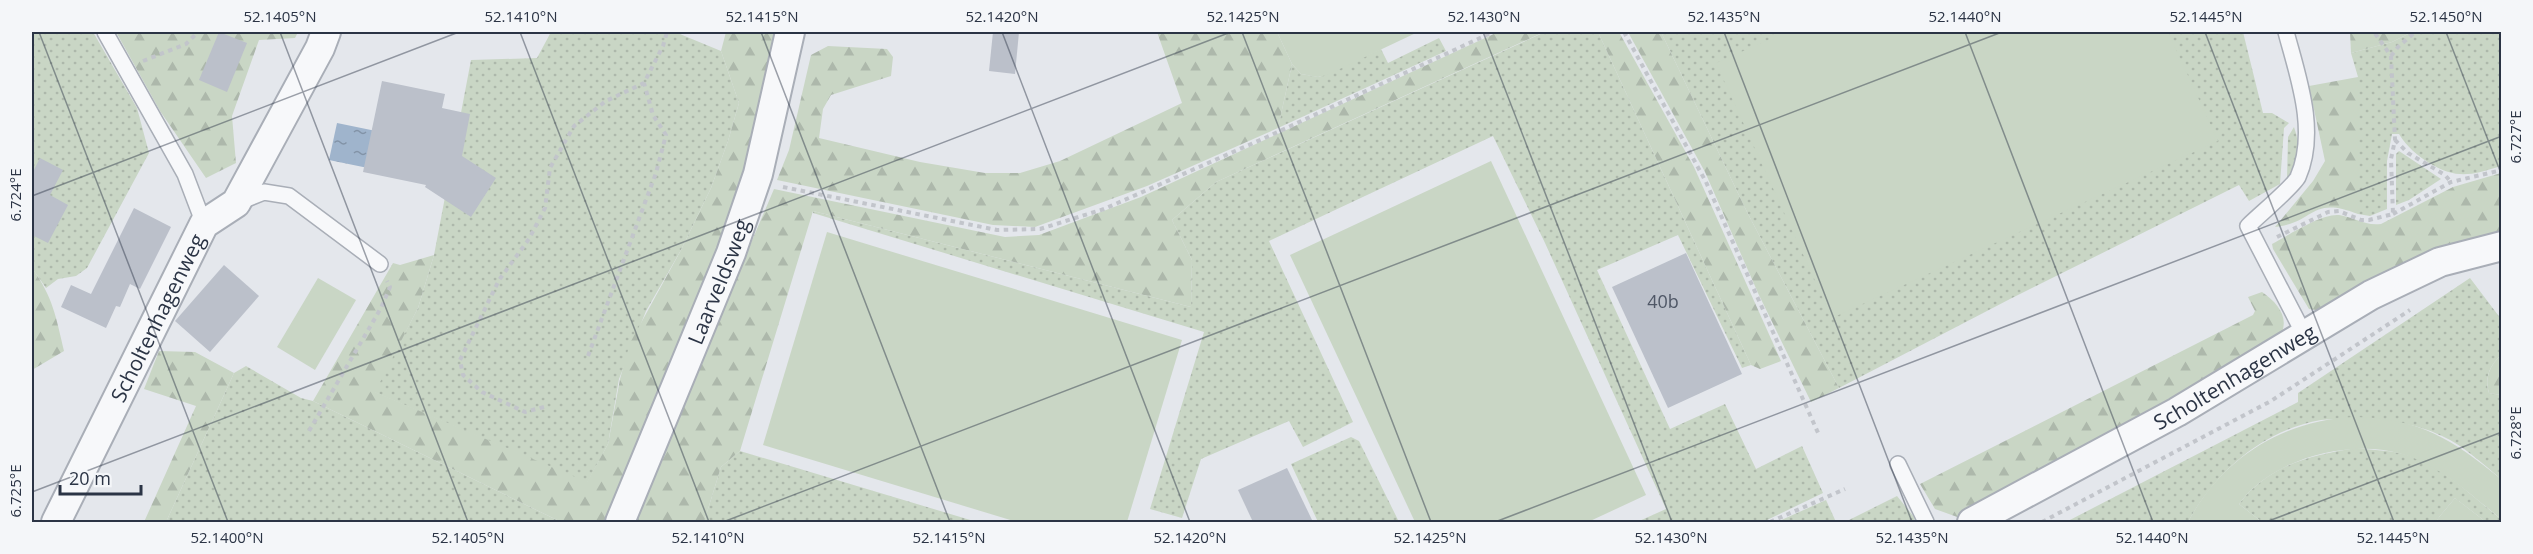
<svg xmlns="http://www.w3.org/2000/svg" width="2533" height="554" font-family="'Open Sans',sans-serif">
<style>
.grass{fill:url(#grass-dots)}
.forest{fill:url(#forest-firs)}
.garden{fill:#c9d6c5}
.water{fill:url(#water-ripples)}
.building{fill:#bbc0ca}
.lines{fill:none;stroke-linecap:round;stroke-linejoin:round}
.service-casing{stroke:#a9aeb7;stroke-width:18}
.minor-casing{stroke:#a9aeb7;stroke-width:32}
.path{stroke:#c2c5cb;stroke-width:4;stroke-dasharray:4.5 4.5;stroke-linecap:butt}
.service{stroke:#f7f8fa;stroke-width:15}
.minor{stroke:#f7f8fa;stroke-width:28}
.ticks{fill:none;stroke:#2b3445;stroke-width:1.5;stroke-opacity:0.45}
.labels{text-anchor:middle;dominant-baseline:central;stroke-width:4.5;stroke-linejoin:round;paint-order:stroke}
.number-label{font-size:18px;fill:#4f5766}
.street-label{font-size:21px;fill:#2b3445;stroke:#f4f6f9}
.neatline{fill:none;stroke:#2b3445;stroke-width:2}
.ticks-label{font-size:15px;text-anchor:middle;fill:#2b3445}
</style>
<defs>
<pattern id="grass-dots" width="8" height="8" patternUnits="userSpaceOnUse" patternTransform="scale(1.5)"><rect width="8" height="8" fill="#c9d6c5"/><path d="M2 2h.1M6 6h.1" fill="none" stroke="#adb8ab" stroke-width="1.8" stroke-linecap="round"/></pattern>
<pattern id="forest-firs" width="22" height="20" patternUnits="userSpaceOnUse" patternTransform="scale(1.5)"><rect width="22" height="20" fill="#c9d6c5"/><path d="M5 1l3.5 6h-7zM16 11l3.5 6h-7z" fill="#adb8ab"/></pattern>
<pattern id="water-ripples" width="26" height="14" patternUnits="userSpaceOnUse" patternTransform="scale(1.5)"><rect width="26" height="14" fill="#9fb4cc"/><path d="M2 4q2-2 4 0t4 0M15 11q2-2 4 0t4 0" fill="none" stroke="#8293a7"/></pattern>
</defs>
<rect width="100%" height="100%" fill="#e4e7ec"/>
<!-- grass -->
<g class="grass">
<path d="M 32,32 L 93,32 L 137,108 L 149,153 L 87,268 L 76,276 L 58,279 L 46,288 L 32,268 Z"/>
<path d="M 551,32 L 675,32 L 721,51 L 739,103 L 728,141 L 711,188 L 681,250 L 646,311 L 619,379 L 608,444 L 587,483 L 374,392 L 418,308 L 434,255 L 471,60 L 537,58 Z"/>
<path d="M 1545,32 L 1598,32 L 1751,365 L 1742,368 L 1678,235 L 1597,270 L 1670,429 L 1725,404 L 1756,469 L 1802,446 L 1823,493 L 1763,522 L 1637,522 L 1666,509 L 1545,243 L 1493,136 L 1269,241 L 1353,422 L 1303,447 L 1289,421 L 1201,459 L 1182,518 L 1150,509 L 1204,332 L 813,213 L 813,211 L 1191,307 L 1192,260 L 1172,220 L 1216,182 Z"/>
<path d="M 1661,32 L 2243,32 L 2263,113 L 2272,113 L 2289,123 L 2284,128 L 2280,184 L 2249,201 L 2239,185 L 2010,299 L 1839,388 L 1747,212 Z"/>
<path d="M 2412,32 L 2501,32 L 2501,166 C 2471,175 2458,180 2429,163 C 2417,155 2407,147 2399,134 L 2392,134 L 2387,161 L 2387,209 L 2370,216 L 2358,214 L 2358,77 L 2351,53 L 2392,42 Z"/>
<path d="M 1439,38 L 1446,51 L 1278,128 L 1292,64 L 1301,74 L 1319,77 L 1381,49 L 1388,63 Z"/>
<path d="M 2294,127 C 2301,146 2299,162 2287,178 L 2288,137 Z"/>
<path d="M 2399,151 L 2441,179 L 2409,200 L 2396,205 L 2396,154 Z"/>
<path d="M 2470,278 L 2501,319 L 2501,355 C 2490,365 2484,378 2489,393 L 2501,395 L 2501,479 C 2483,464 2464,446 2442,436 C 2414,423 2393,421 2362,421 C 2349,420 2334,418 2321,420 C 2263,430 2215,472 2188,522 L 2066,522 L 2298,402 L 2298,393 Z"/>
<path d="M 246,366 L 301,398 L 313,401 L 561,522 L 166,522 L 234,373 Z"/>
<path d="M 1351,437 L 1359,441 L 1399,522 L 1318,522 L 1291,464 Z"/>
<path d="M 2357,448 C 2371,450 2386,450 2399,453 C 2438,461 2471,496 2501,519 L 2501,522 L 2486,522 L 2455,498 L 2435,522 L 2262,522 L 2239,504 C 2269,465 2310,455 2357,448 Z"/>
<path d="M 740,451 L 977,522 L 704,522 L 721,467 Z"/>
<path d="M 1897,496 L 1914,517 L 1915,522 L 1845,522 Z"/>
<path d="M 1826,500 L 1836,522 L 1777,522 Z"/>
</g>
<!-- forest -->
<g class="forest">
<path d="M 116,32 L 298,32 L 295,38 L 259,40 L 232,116 L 236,163 L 206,178 L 160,111 Z"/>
<path d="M 726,32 L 784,32 L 741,199 L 605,522 L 561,522 L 313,401 L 393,263 L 400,265 L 434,255 L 418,308 L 375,392 L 587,482 L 608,444 L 620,379 L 630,343 L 681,250 L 711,188 L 728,141 L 739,103 L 721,51 Z"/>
<path d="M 1157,32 L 1277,32 L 1292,64 L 1278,128 L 1147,186 L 1035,227 L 993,225 L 777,180 L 789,150 L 811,55 L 828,46 L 887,49 L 893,57 L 891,76 L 831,95 L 823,109 L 819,138 L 920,162 L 985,173 L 1020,173 L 1060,161 L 1182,103 Z"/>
<path d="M 1498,32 L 1544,32 L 1216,182 L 1172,220 L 1192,260 L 1191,307 L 813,211 L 740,451 L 721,467 L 704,522 L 632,522 L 774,189 L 1005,237 L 1039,235 L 1141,197 Z"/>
<path d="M 1598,32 L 1619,32 L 1694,167 L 1781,361 L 1760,369 L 1751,365 Z"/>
<path d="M 1628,32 L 1661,32 L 1747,212 L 1839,388 L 1811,402 L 1758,293 L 1705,172 Z"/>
<path d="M 2350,32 L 2412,32 L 2392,42 L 2351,53 Z"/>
<path d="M 2358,77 L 2358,214 C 2310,195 2315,223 2275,227 L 2313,181 L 2325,161 L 2309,86 Z"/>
<path d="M 2501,173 L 2501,237 L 2323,311 L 2309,309 L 2273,249 L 2272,244 C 2287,236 2322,213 2339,215 C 2354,217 2364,226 2381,224 L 2453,187 Z"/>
<path d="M 32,268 C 53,297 56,317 64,351 L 32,370 Z"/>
<path d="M 2262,292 C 2280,304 2292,322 2277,340 L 1960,518 L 1935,509 L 1920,484 L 2253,315 L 2255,311 L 2248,297 Z"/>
<path d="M 159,351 L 195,352 L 234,373 L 166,522 L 144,522 L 196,406 L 144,389 Z"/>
<path d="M 2501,355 L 2501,395 L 2489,393 C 2484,378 2490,365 2501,355 Z"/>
</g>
<!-- garden -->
<g class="garden">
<path d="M 1277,32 L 1418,32 L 1327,75 L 1318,77 L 1301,74 L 1292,64 Z"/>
<path d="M 1786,32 L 2168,32 L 2218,141 L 1832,318 L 1716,63 Z"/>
<path d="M 1491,161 L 1646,495 L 1588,522 L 1415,522 L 1290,255 Z"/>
<path d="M 827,232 L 1182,340 L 1127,522 L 1017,522 L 763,445 Z"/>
<path d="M 318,278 L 356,300 L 315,370 L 277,347 Z"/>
<path d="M 2355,417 C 2420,418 2453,440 2501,479 L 2501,519 C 2471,495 2440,465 2402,454 C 2349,438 2271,459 2239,504 L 2262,522 L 2188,522 C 2222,458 2283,420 2355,417 Z"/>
<path d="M 2455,498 L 2486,522 L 2435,522 Z"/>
</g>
<!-- water -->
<path class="water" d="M 337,123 L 410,138 L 402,175 L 329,160 Z"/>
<!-- building -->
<g class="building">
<path d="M 219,32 L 247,43 L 227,92 L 199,80 Z"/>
<path d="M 993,32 L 1019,32 L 1015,74 L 989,71 Z"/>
<path d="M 382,81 L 445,94 L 442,108 L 470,114 L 462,156 L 496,178 L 471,217 L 425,187 L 426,185 L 363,172 Z"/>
<path d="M 40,158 L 63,170 L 50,195 L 68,205 L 48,243 L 32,235 L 32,174 Z"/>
<path d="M 134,208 L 171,227 L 140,289 L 130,284 L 120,307 L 116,306 L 106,328 L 61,307 L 71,285 L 91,294 Z"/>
<path d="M 1686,253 L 1742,374 L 1668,408 L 1612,287 Z"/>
<path d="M 224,265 L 259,296 L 210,352 L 175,321 Z"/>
<path d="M 1287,468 L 1313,522 L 1253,522 L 1238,490 Z"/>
</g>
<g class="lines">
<!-- service casing -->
<g class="service-casing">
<g id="service">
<path d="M 105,32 L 185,174 L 204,224"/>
<path d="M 2286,32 C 2298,77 2318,131 2298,177 C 2293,187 2259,215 2248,226 L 2305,336"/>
<path d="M 239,202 L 264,192 L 289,196 L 380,264"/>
<path d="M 1898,464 L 1926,522"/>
</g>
</g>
<!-- minor casing -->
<g class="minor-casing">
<g id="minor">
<path id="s1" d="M 56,522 L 204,224 L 236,203 L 320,48 L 326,32"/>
<path id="s2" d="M 620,522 L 731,253 L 758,174 L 790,32"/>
<path id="s3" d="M 1972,522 L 2177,412 L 2371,295 L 2440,262 L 2502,246"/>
</g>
</g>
<!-- path -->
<g class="path">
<path d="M 1624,32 L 1706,182 L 1819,435"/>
<path d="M 2391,56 L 2398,47 L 2415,32"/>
<path d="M 143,61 L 186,44 L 198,32"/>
<path d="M 2395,140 L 2408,153 L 2445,175 L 2451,182"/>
<path d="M 783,187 L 997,230 L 1040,229 L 1104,209 L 1267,137 L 1493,32"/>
<path d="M 2393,214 L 2451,182 L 2502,170"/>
<path d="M 2277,237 L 2328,212 L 2339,211 L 2361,220 L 2369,220 L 2393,214 L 2391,159 L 2395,140 L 2391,56 L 2374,32"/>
<path d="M 588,356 L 656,173 L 666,135 L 653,115 L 644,83"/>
<path d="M 544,407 L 525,412 L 482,392 L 463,375 L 460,360 L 499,280 L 529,239 L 545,208 L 550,168 L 574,126 L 606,101 L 644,83 L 663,46 L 667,32"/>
<path d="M 309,431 L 381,308 L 390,287 L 387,281"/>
<path d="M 1770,522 L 1845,489"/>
<path d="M 2042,522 L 2271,401 L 2410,310"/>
</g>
<!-- service -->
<use href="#service" class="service"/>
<!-- minor -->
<use href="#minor" class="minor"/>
</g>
<!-- ticks -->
<path class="ticks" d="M 39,32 L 228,522M 280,32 L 468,522M 520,32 L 709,522M 761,32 L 950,522M 1002,32 L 1190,522M 1242,32 L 1431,522M 1483,32 L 1672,522M 1724,32 L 1912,522M 1965,32 L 2153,522M 2205,32 L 2394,522M 2446,32 L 2502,176M 32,196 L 459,32M 32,492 L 1231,32M 723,522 L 2002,32M 1495,522 L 2502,136M 2266,522 L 2502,432"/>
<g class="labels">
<!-- number labels -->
<g class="number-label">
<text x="1663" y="301">40b</text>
</g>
<!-- street labels -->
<g class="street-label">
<text stroke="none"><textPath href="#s2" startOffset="260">Laarveldsweg</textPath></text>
<text stroke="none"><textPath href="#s1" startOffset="228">Scholtenhagenweg</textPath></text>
<text stroke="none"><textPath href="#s3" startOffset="300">Scholtenhagenweg</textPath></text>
</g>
</g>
<!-- border -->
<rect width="2533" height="554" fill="none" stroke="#f4f6f9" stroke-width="66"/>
<!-- scale -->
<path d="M60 485v9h81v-9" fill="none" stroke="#2b3445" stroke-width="3"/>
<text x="69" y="485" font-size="18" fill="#2b3445" stroke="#f4f6f9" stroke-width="4.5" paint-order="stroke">20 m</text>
<rect x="33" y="33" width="2467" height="488" class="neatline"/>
<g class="ticks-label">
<text x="280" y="22">52.1405°N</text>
<text x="521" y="22">52.1410°N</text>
<text x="762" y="22">52.1415°N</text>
<text x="1002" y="22">52.1420°N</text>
<text x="1243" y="22">52.1425°N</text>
<text x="1484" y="22">52.1430°N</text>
<text x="1724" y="22">52.1435°N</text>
<text x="1965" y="22">52.1440°N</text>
<text x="2206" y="22">52.1445°N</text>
<text x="2446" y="22">52.1450°N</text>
<text transform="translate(2516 137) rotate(-90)" y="5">6.727°E</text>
<text transform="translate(16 195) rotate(-90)" y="5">6.724°E</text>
<text transform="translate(2516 433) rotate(-90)" y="5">6.728°E</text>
<text transform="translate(16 491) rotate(-90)" y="5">6.725°E</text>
<text x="227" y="543">52.1400°N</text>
<text x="468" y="543">52.1405°N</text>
<text x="708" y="543">52.1410°N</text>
<text x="949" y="543">52.1415°N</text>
<text x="1190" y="543">52.1420°N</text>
<text x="1430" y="543">52.1425°N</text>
<text x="1671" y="543">52.1430°N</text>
<text x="1912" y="543">52.1435°N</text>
<text x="2152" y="543">52.1440°N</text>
<text x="2393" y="543">52.1445°N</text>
</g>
</svg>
